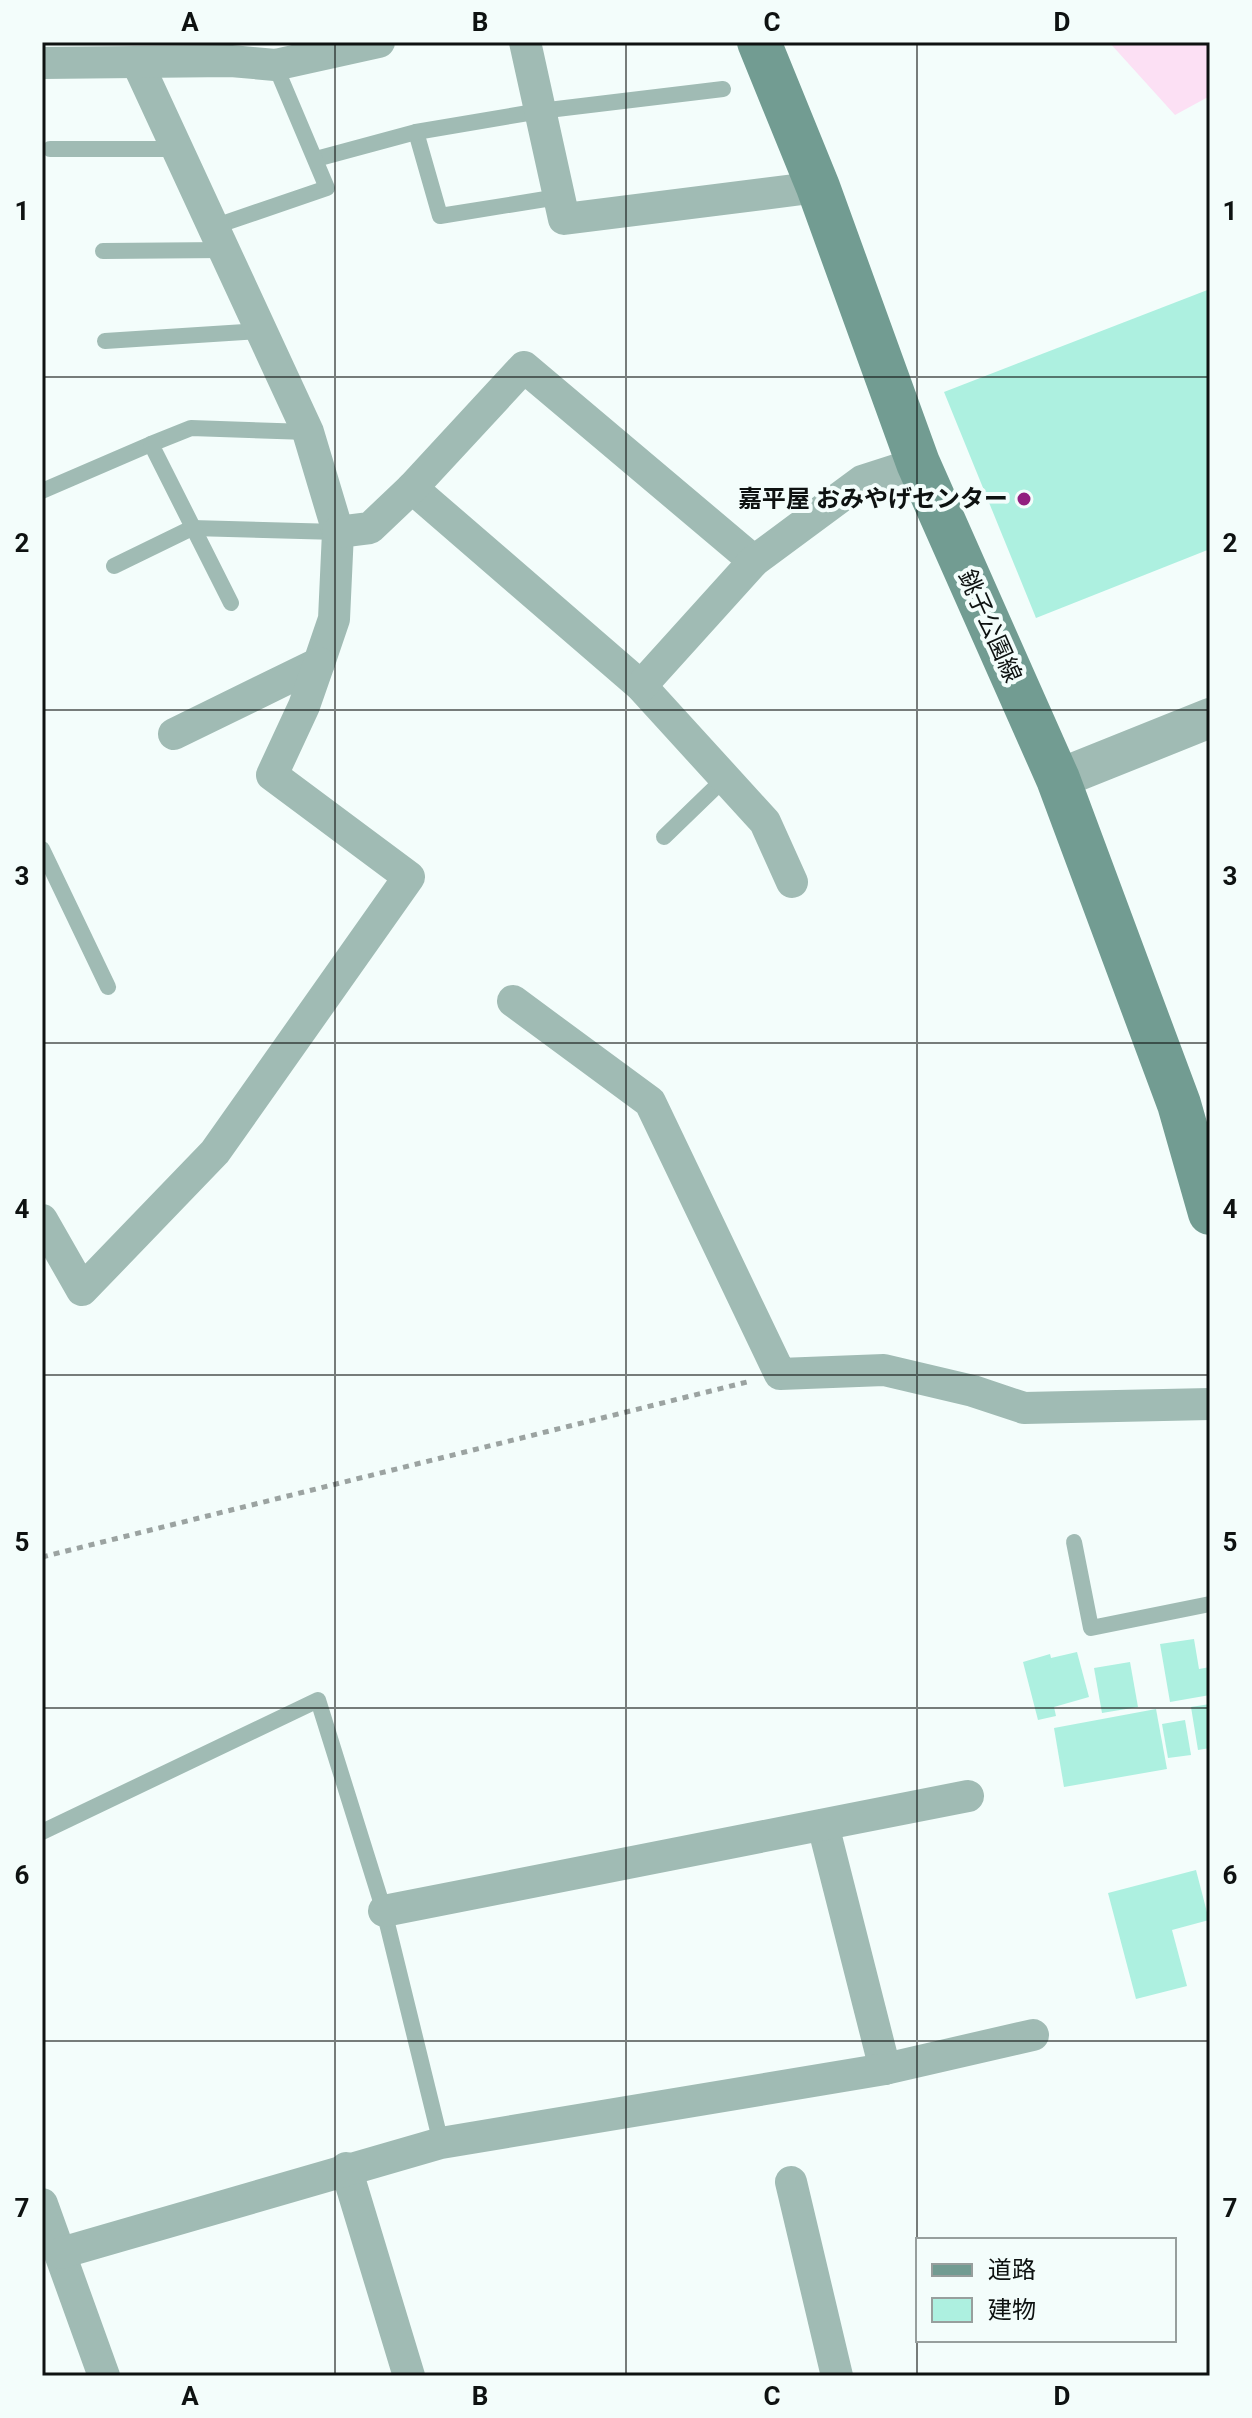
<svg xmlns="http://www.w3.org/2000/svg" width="1252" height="2418" font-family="Roboto,'Noto Sans JP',sans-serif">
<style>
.green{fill:#fce0f4}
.building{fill:#adf0e0}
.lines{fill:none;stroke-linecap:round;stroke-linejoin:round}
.path{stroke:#9ba3a1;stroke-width:5;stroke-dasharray:6 6;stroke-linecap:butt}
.service{stroke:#a0bbb4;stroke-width:16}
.minor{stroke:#a0bbb4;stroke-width:32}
.tertiary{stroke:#a0bbb4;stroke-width:40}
.secondary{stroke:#729c92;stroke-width:44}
.grid{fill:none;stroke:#0e1211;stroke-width:2;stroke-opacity:0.55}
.poi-dot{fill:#921f7f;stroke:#f3fdfb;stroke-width:3}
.labels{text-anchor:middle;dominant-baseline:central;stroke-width:8;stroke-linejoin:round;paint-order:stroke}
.poi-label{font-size:24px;font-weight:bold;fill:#0e1211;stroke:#f3fdfb;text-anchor:end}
.street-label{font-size:24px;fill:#0e1211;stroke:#f3fdfb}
.neatline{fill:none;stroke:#0e1211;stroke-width:3}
.grid-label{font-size:26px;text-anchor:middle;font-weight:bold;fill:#0e1211}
</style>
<rect width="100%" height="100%" fill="#f3fdfb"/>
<!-- green -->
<path class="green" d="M 1109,42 L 1210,42 L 1210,99 L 1208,97 L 1175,115 Z"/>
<!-- building -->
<g class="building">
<path d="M 1210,289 L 1210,549 L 1036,618 L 944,392 Z"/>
<path d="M 1194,1639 L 1199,1669 L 1210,1667 L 1210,1695 L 1170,1702 L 1160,1644 Z"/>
<path d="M 1077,1652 L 1089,1697 L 1054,1707 L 1056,1716 L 1038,1720 L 1023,1662 L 1050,1654 L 1051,1658 Z"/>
<path d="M 1130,1662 L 1138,1707 L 1102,1713 L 1094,1668 Z"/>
<path d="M 1210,1704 L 1210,1748 L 1198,1750 L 1191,1707 Z"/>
<path d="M 1156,1709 L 1167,1769 L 1064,1787 L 1054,1728 Z"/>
<path d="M 1185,1720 L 1191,1755 L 1168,1758 L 1162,1724 Z"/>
<path d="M 1196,1870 L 1209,1920 L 1172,1930 L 1187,1986 L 1136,1999 L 1108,1893 Z"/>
</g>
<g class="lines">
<!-- path -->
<path class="path" d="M 42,1557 L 747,1382"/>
<!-- service -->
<g class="service">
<path d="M 416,132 L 440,216 L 558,197"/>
<path d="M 50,149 L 177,149"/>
<path d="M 316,159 L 416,132 L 540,111 L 723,89"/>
<path d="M 213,227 L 327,188 L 275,65"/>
<path d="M 103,251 L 224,250"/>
<path d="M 105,341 L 260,331"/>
<path d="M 42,491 L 151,444"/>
<path d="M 114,566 L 192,528 L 338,532"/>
<path d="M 231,603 L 151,444 L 191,428 L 308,432"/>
<path d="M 664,837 L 725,778"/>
<path d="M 42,849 L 108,987"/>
<path d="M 1074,1542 L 1091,1628 L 1210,1604"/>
<path d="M 42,1832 L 318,1700 L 384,1911 L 441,2143"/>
</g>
<!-- minor -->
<g class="minor">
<path d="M 525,42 L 564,219 L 818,187"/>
<path d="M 137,62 L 308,432 L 338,532 L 334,619 L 319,663 L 174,734"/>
<path d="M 42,63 L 231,61 L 275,65 L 379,42"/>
<path d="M 412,488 L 641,686 L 765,822 L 792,882"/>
<path d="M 338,532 L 370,528 L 412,488 L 524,367 L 754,561"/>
<path d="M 641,686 L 754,561 L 862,481 L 918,463"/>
<path d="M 513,1001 L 650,1102 L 780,1374 L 884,1370 L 973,1391 L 1024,1408 L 1210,1404"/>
<path d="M 42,1220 L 82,1290 L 215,1152 L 409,877 L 272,775 L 304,706 L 319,663"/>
<path d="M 823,1825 L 885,2069"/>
<path d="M 384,1911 L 968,1796"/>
<path d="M 346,2168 L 409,2376"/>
<path d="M 791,2182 L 837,2376"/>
<path d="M 42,2204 L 104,2376"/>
<path d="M 61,2253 L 441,2143 L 885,2069 L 1033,2035"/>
</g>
<!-- tertiary -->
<path class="tertiary" d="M 1058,779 L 1210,718"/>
<!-- secondary -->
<path class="secondary" d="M 759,42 L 818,187 L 918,463 L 1058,779 L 1179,1104 L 1210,1213"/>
</g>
<!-- grid -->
<path class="grid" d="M 335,42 L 335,2376M 626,42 L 626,2376M 917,42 L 917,2376M 42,377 L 1210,377M 42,710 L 1210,710M 42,1043 L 1210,1043M 42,1375 L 1210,1375M 42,1708 L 1210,1708M 42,2041 L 1210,2041"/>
<!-- markers -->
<circle class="poi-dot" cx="1024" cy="499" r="8"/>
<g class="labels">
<!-- poi labels -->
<g class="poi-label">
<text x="1008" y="499">嘉平屋 おみやげセンター</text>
</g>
<!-- street labels -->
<g class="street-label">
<text transform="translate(990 626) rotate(66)">銚子公園線</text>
</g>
</g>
<!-- border -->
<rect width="1252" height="2418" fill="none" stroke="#f3fdfb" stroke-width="88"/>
<!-- legend -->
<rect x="916" y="2238" width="260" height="104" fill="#f3fdfb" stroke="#979f9d" stroke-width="2"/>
<rect x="932" y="2264" width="40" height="12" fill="#729c92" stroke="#979f9d" stroke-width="2"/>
<text x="988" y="2278" font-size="24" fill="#0e1211">道路</text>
<rect x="932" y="2298" width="40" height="24" fill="#adf0e0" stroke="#979f9d" stroke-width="2"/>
<text x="988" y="2318" font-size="24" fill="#0e1211">建物</text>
<rect x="44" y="44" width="1164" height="2330" class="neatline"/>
<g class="grid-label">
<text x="190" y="31">A</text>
<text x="480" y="31">B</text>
<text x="772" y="31">C</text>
<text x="1062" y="31">D</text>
<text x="22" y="220">1</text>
<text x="1230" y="220">1</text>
<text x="22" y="552">2</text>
<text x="1230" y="552">2</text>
<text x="22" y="885">3</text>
<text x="1230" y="885">3</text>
<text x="22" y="1218">4</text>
<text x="1230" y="1218">4</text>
<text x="22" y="1551">5</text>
<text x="1230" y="1551">5</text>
<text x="22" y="1884">6</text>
<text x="1230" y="1884">6</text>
<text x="22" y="2217">7</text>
<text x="1230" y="2217">7</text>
<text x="190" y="2405">A</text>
<text x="480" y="2405">B</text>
<text x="772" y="2405">C</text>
<text x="1062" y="2405">D</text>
</g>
</svg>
